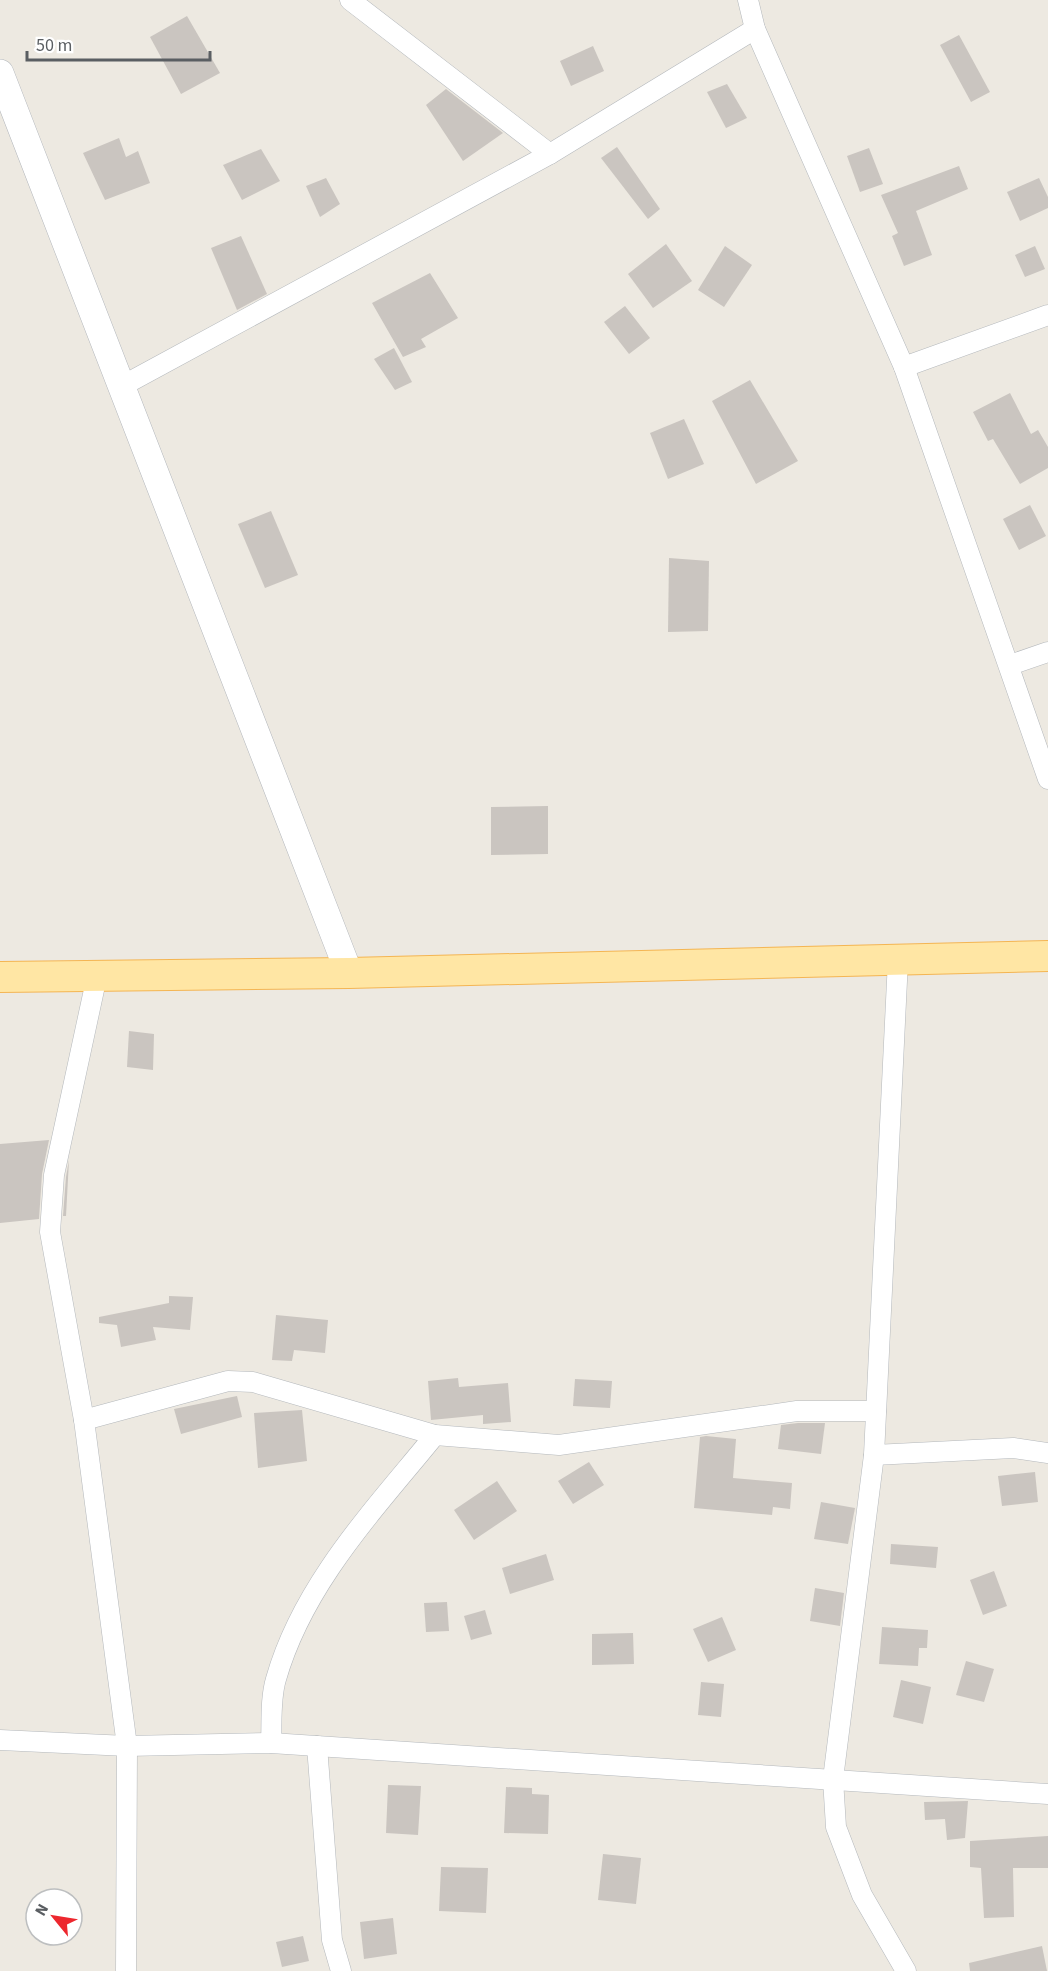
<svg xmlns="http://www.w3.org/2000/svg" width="1048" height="1971" font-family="'Source Sans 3',sans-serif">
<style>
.building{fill:#cac5c0}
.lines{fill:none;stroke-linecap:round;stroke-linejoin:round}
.street-casing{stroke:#b4b8bc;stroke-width:21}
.secondary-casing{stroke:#b3b7bc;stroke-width:28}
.primary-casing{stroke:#f4b553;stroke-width:32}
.street{stroke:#fff;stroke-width:20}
.secondary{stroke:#fff;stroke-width:27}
.primary{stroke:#ffe6a4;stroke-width:30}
</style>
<rect width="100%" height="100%" fill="#ede9e1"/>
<!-- building -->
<g class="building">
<path d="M 187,16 L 220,73 L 181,94 L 150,37 Z"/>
<path d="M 959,35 L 990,92 L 971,102 L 940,45 Z"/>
<path d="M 593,46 L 604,71 L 571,86 L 560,61 Z"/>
<path d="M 727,84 L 747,118 L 726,128 L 707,92 Z"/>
<path d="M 446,89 L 503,133 L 463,161 L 426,105 Z"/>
<path d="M 119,138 L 126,157 L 138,151 L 150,183 L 105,200 L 83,153 Z"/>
<path d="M 617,147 L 660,209 L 648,219 L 601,158 Z"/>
<path d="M 869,148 L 883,184 L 860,192 L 847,156 Z"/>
<path d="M 261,149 L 280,181 L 242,200 L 223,165 Z"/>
<path d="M 959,166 L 968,189 L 916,211 L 932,255 L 904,266 L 892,236 L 898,233 L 881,195 Z"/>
<path d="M 326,178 L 340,204 L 320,217 L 306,186 Z"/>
<path d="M 1039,178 L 1048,197 L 1048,208 L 1020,221 L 1007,192 Z"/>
<path d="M 241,236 L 267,294 L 237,310 L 211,248 Z"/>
<path d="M 666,244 L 692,281 L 653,308 L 628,274 Z"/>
<path d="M 725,246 L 752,265 L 724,307 L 698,290 Z"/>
<path d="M 1035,246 L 1045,269 L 1025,277 L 1015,255 Z"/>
<path d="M 430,273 L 458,318 L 421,339 L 426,347 L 403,357 L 372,303 Z"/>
<path d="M 625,306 L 650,338 L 629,354 L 604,322 Z"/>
<path d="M 394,348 L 412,382 L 395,390 L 374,359 Z"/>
<path d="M 750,380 L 798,461 L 756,484 L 712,401 Z"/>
<path d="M 1010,393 L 1031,434 L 1038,430 L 1048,447 L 1048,468 L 1020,484 L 993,439 L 988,441 L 973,412 Z"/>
<path d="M 684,419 L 704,464 L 668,479 L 650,433 Z"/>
<path d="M 1030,505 L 1046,536 L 1019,550 L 1003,519 Z"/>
<path d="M 271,511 L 298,575 L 265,588 L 238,524 Z"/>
<path d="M 669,558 L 709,561 L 708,631 L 668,632 Z"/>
<path d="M 548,806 L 548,854 L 491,855 L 491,807 Z"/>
<path d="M 129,1031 L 154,1034 L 153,1070 L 127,1067 Z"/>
<path d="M 49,1140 L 42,1174 L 39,1219 L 0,1223 L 0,1144 Z"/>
<path d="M 69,1160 L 66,1216 L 63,1216 L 66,1177 Z"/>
<path d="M 169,1296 L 193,1297 L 190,1330 L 153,1327 L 156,1340 L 121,1347 L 117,1325 L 99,1323 L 99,1317 L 169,1303 Z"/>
<path d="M 276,1315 L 328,1320 L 325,1353 L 294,1350 L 292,1361 L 272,1360 Z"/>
<path d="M 458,1378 L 459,1387 L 508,1383 L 511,1422 L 483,1424 L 483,1415 L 431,1420 L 428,1381 Z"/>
<path d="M 575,1379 L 612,1381 L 610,1408 L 573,1406 Z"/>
<path d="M 237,1396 L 242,1417 L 181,1434 L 174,1409 Z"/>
<path d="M 302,1410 L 307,1461 L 258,1468 L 254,1413 Z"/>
<path d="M 798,1423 L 825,1423 L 821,1454 L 778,1449 L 781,1425 Z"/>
<path d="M 706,1436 L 736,1439 L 733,1478 L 792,1483 L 790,1509 L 773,1507 L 772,1515 L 694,1508 L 700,1437 Z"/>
<path d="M 589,1462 L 604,1485 L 573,1504 L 558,1481 Z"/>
<path d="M 1035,1472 L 1038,1502 L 1002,1506 L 998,1476 Z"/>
<path d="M 497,1481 L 517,1511 L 474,1540 L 454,1510 Z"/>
<path d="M 821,1502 L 855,1508 L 848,1544 L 814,1539 Z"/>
<path d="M 891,1544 L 938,1547 L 936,1568 L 890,1564 Z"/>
<path d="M 546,1554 L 554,1580 L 510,1594 L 502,1568 Z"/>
<path d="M 994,1571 L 1007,1606 L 983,1615 L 970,1580 Z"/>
<path d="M 815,1588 L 844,1593 L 840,1626 L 810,1621 Z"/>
<path d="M 447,1602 L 449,1631 L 426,1632 L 424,1603 Z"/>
<path d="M 485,1610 L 492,1634 L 471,1640 L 464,1616 Z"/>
<path d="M 722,1617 L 736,1650 L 708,1662 L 693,1629 Z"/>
<path d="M 882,1627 L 928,1630 L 927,1648 L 919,1648 L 918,1666 L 879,1664 Z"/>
<path d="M 633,1633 L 634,1664 L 592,1665 L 592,1634 Z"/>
<path d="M 966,1661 L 994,1669 L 984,1702 L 956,1695 Z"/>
<path d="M 901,1680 L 931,1687 L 923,1724 L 893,1717 Z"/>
<path d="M 701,1682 L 724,1684 L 721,1717 L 698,1715 Z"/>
<path d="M 388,1785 L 421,1786 L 418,1835 L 386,1833 Z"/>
<path d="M 506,1787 L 532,1788 L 532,1794 L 549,1795 L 548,1834 L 504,1833 Z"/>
<path d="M 968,1801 L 965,1838 L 947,1840 L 945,1819 L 925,1820 L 924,1802 Z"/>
<path d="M 1048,1836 L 1048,1868 L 1013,1868 L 1014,1917 L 984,1918 L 981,1868 L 970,1867 L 970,1841 Z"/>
<path d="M 603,1854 L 641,1858 L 636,1904 L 598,1900 Z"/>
<path d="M 441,1867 L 488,1868 L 486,1913 L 439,1911 Z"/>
<path d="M 393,1918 L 397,1954 L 364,1959 L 360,1922 Z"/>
<path d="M 303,1936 L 309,1961 L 282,1967 L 276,1942 Z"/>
<path d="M 1042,1946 L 1047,1971 L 970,1971 L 969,1963 Z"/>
</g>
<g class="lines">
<!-- street casing -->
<g class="street-casing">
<g id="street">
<path d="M 350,0 L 550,154"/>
<path d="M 748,0 L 755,29 L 904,367 L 1048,779"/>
<path d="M 904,367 L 1048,315"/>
<path d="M 122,386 L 550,154 L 755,29"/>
<path d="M 1010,665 L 1048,652"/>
<path d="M 898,960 L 874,1455 L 833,1779 L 836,1827 L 862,1895 L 906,1971"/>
<path d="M 97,976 L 54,1175 L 50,1232 L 84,1420 L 127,1746 L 126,1971"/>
<path d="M 84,1420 L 228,1381 L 253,1382 L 435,1435 L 559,1445 L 797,1411 L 876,1411"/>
<path d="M 874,1455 L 1013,1448 L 1048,1453"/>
<path d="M 0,1740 L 127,1746 L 271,1743 L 1048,1794"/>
<path d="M 271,1743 C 272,1723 270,1699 276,1679 C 303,1584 374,1510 435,1435"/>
<path d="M 317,1746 L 332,1940 L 341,1971"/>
</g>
</g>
<!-- secondary casing -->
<g class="secondary-casing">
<path id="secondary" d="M 0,73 L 349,973"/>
</g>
<!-- primary casing -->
<g class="primary-casing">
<path id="primary" d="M 0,977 L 349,973 L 1048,956"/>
</g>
<!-- street -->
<use href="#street" class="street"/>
<!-- secondary -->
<use href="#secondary" class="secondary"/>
<!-- primary -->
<use href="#primary" class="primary"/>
</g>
<!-- north arrow -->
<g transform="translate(54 1917) rotate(300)"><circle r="28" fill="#ffffff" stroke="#bdbfc0" stroke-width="1.5"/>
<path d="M0-4.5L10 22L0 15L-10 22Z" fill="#ed272e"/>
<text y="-9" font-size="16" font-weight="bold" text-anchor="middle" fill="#5a5e62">N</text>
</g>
<!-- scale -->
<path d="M27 51v9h183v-9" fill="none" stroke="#5a5e62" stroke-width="3"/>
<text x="36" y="51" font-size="18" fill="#5a5e62" stroke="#ffffff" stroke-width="4.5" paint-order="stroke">50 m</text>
</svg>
